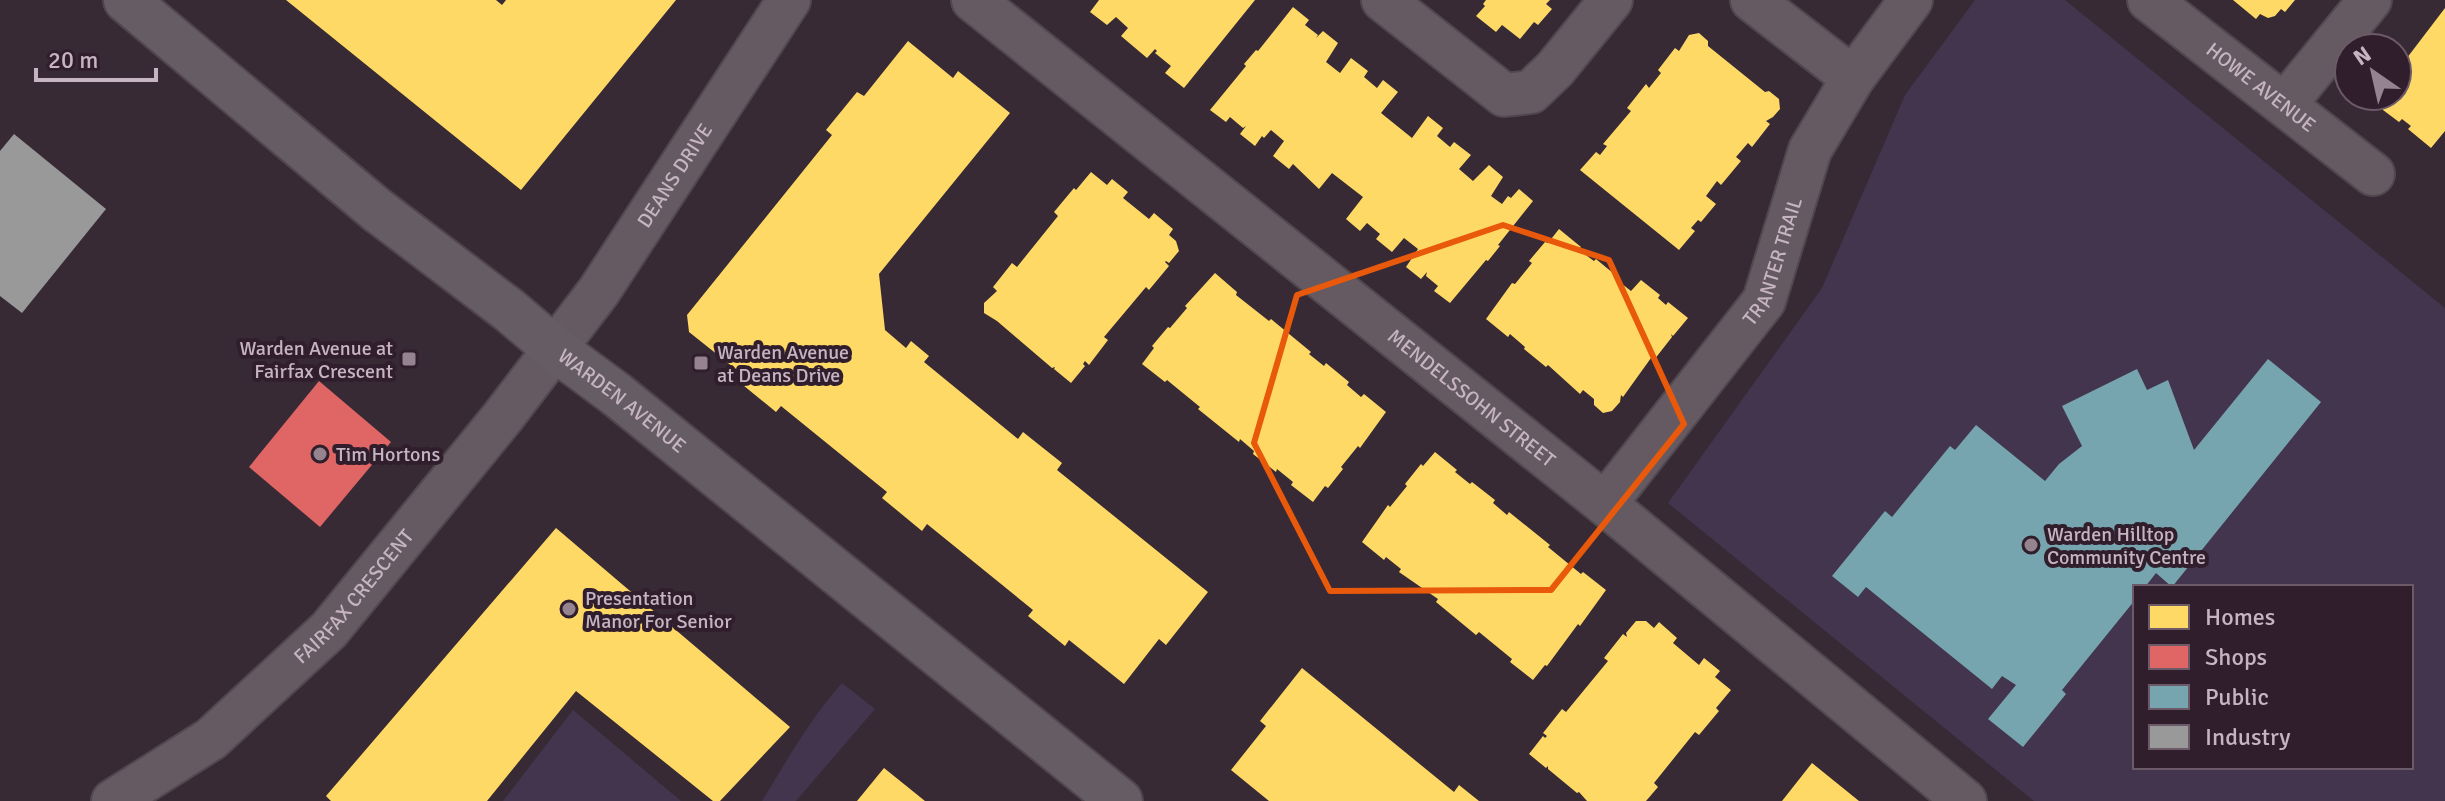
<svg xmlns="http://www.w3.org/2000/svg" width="2445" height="801" font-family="Signika,sans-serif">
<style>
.green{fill:#42354d;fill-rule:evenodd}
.homes{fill:#ffd966}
.shops{fill:#e06666}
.public{fill:#76a5af}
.industry{fill:#999}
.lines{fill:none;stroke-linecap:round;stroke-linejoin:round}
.minor-casing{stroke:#51484f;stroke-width:46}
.major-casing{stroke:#51454d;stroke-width:48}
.minor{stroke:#655a62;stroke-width:42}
.major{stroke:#665d64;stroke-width:44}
.marked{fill:none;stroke:#e8590c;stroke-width:6;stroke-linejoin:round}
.poi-dot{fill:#958490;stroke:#311e2c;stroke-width:3}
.labels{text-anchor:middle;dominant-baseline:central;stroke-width:8;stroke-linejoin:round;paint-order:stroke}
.street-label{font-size:20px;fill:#c7b4c2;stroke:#311e2c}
.poi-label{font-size:20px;fill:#c7b4c2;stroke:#311e2c;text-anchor:start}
</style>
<rect width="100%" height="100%" fill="#372a34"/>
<!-- green -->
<g class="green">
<path d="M 1975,0 L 2065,0 L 2445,308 L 2445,801 L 2034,801 L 1668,503 L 1822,288 L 1905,95 ZM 2135,587 L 2411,587 L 2411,767 L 2135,767 Z"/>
<path d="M 842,683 L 875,709 L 796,801 L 762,801 C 787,760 810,719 842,683 Z"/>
<path d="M 573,710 L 681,801 L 503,801 Z"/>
</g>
<!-- homes -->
<g class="homes">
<path d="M 286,0 L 496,0 L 502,5 L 506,0 L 676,0 L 521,190 Z"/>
<path d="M 1099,0 L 1255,0 L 1184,88 L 1165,73 L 1171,66 L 1155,53 L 1157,51 L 1155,49 L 1147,58 L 1121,36 L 1128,28 L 1116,17 L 1107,25 L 1090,12 Z"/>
<path d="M 1486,0 L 1550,0 L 1546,4 L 1552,9 L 1538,25 L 1534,22 L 1520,39 L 1502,25 L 1496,32 L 1476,16 L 1485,6 L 1483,4 Z"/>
<path d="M 2233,0 L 2295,0 L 2285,12 L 2281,9 L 2275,16 L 2268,18 L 2260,14 L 2256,19 Z"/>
<path d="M 1293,7 L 1309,20 L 1305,25 L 1318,35 L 1316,38 L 1323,31 L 1338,43 L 1326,62 L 1340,73 L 1351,58 L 1368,71 L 1364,77 L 1377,88 L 1383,80 L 1398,92 L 1381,113 L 1412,138 L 1428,116 L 1443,128 L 1437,136 L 1450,147 L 1454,142 L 1471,155 L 1459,169 L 1473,181 L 1489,165 L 1503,177 L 1491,196 L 1502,204 L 1508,196 L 1511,198 L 1519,189 L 1533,201 L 1498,245 L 1500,246 L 1488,261 L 1486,260 L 1450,303 L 1434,291 L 1438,286 L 1426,276 L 1427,272 L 1421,279 L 1406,267 L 1418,249 L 1404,238 L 1392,252 L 1376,239 L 1380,234 L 1367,223 L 1360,231 L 1346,219 L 1363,197 L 1332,173 L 1319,189 L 1293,164 L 1289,169 L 1273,156 L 1284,141 L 1271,130 L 1264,138 L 1262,136 L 1255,146 L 1240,134 L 1246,126 L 1243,128 L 1230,117 L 1226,122 L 1210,110 L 1246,66 L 1244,64 L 1256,50 L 1258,51 Z"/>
<path d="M 2445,8 L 2445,131 L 2431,148 L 2408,129 L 2411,126 L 2402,119 L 2399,122 L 2383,110 L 2381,100 L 2385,96 L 2397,96 L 2397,71 Z"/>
<path d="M 1699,33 L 1708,41 L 1708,46 L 1765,92 L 1769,91 L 1779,99 L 1780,109 L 1773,117 L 1766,121 L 1770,124 L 1752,147 L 1748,143 L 1736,157 L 1741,161 L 1721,185 L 1717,181 L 1706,196 L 1716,204 L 1701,222 L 1698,220 L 1691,228 L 1695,231 L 1679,250 L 1580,170 L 1596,152 L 1600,155 L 1607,146 L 1603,144 L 1631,111 L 1627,108 L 1646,84 L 1649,88 L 1661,73 L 1658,70 L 1675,48 L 1679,51 L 1689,35 Z"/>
<path d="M 908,41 L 953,78 L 958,71 L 1010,113 L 879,274 L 885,330 L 906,348 L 911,341 L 929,356 L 924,362 L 1018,439 L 1023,432 L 1062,463 L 1057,470 L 1208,592 L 1166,645 L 1159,639 L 1124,684 L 1069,640 L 1065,646 L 1028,616 L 1033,610 L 927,524 L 922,531 L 882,498 L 887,492 L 781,406 L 776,412 L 738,381 L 743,375 L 689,332 L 687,315 L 832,135 L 826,130 L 857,92 L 864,96 Z"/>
<path d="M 1091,172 L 1107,185 L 1112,179 L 1128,192 L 1123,198 L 1149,219 L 1154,213 L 1173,229 L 1169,235 L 1176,241 L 1179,251 L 1169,263 L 1166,261 L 1165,262 L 1169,266 L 1149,290 L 1146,287 L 1104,337 L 1108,340 L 1089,365 L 1085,361 L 1083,364 L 1085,366 L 1071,383 L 1054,369 L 1055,367 L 1052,368 L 997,321 L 984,313 L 984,303 L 997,291 L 993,287 L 1012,263 L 1017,267 L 1058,216 L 1054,212 L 1074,188 L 1076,190 Z"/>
<path d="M 1559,229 L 1581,247 L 1579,250 L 1594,261 L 1596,259 L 1619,278 L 1617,280 L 1631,291 L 1641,280 L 1660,295 L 1658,298 L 1666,305 L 1668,302 L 1688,318 L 1673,336 L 1671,334 L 1672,337 L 1654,360 L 1651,358 L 1623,397 L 1621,395 L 1620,402 L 1612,411 L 1603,413 L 1594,405 L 1594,399 L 1583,390 L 1580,394 L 1548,365 L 1546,367 L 1524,349 L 1525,347 L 1510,334 L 1508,337 L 1486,319 L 1512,283 L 1515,284 L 1532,263 L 1529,261 L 1545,242 L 1548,243 Z"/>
<path d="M 1215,273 L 1237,292 L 1236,295 L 1269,321 L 1271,319 L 1311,352 L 1309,354 L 1324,366 L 1326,363 L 1349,382 L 1347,385 L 1361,397 L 1364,394 L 1386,412 L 1360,448 L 1358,446 L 1341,467 L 1343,469 L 1328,488 L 1325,486 L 1313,502 L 1291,485 L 1293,482 L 1277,469 L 1276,472 L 1253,454 L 1254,451 L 1240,439 L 1239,442 L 1198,409 L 1200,407 L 1167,380 L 1165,382 L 1142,364 L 1154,348 L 1152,346 L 1168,327 L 1170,328 L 1187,308 L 1185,306 Z"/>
<path d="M 1435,452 L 1457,470 L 1455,472 L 1470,484 L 1472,482 L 1495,500 L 1493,503 L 1507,515 L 1509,512 L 1550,545 L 1548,547 L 1581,574 L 1583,572 L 1606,590 L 1580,626 L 1578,624 L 1547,666 L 1545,665 L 1533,680 L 1510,662 L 1512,659 L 1479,632 L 1476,635 L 1436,602 L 1438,599 L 1399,572 L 1401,569 L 1386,557 L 1384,560 L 1362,542 L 1388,505 L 1390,507 L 1407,486 L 1405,484 L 1421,464 L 1423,466 Z"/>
<path d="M 556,528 L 790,727 L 720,801 L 713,801 L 576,691 L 487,801 L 331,801 L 326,796 Z"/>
<path d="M 1636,621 L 1646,621 L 1654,628 L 1659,622 L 1677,638 L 1673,643 L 1699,665 L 1704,658 L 1720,671 L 1715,677 L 1731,690 L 1716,708 L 1719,711 L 1699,735 L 1695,732 L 1654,783 L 1658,787 L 1646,801 L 1587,801 L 1579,792 L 1577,793 L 1548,769 L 1548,766 L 1546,768 L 1529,754 L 1543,736 L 1545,738 L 1547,736 L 1543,733 L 1562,709 L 1566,712 L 1608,661 L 1604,658 L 1623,634 L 1627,637 L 1626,633 Z"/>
<path d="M 1302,668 L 1454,792 L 1459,785 L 1479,801 L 1269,801 L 1231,770 L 1266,726 L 1260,721 Z"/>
<path d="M 1812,763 L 1859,801 L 1782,801 Z"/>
<path d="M 884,768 L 925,801 L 857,801 Z"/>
</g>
<!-- shops -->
<path class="shops" d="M 319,381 L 391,442 L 320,527 L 249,467 Z"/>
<!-- public -->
<path class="public" d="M 2268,359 L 2321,402 L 2172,587 L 2156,573 L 2145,587 L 2135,587 L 2135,600 L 2062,690 L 2066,694 L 2023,747 L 1988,719 L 2016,685 L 2002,676 L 1992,689 L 1866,587 L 1858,597 L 1832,576 L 1885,511 L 1892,517 L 1950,446 L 1955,450 L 1976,425 L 2045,481 L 2059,464 L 2082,446 L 2062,406 L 2137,369 L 2147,390 L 2168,380 L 2194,450 Z"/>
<!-- industry -->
<path class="industry" d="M 14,134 L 106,209 L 22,313 L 0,296 L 0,151 Z"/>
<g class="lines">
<!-- minor casing -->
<g class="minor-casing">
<g id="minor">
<path id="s1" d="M 973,0 L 1605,504 L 1965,801"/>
<path d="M 1383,0 L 1504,95 L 1531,92 L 1555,69 L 1611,0"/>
<path d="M 1752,0 L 1853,78"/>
<path id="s2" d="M 2149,0 L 2373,174"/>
<path d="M 2285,104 L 2370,0"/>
<path id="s3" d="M 1605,504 L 1764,301 L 1810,150 L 1853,78 L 1911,0"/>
<path id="s4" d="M 113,801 L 211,739 L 329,630 L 502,418 L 599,291 L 789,0"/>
</g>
</g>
<!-- major casing -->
<g class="major-casing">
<g id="major">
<path id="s5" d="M 126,0 L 377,210 L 509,310 L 555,349 L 616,394 L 1120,801"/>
</g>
</g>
<!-- minor -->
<use href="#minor" class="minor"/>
<!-- major -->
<use href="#major" class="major"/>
</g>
<!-- marked area -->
<path class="marked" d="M 1503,225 L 1609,260 L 1684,424 L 1551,590 L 1330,591 L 1254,443 L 1297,295 Z"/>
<!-- markers -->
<g class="poi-dot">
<rect x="401" y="351" width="16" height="16" rx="4"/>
<rect x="693" y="355" width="16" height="16" rx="4"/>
<circle cx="320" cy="454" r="8"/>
<circle cx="2031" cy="545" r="8"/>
<circle cx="569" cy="609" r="8"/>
</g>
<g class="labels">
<!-- street labels -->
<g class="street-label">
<text stroke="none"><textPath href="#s2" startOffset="142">HOWE AVENUE</textPath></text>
<text stroke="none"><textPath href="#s4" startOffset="848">DEANS DRIVE</textPath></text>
<text stroke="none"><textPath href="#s3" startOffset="298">TRANTER TRAIL</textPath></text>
<text stroke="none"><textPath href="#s1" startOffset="638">MENDELSSOHN STREET</textPath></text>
<text stroke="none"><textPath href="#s5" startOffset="638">WARDEN AVENUE</textPath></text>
<text stroke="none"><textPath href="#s4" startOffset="318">FAIRFAX CRESCENT</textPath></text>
</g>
<!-- poi labels -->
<g class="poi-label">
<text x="393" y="348" text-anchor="end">Warden Avenue at<tspan x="393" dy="23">Fairfax Crescent</tspan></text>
<text x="717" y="352">Warden Avenue<tspan x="717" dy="23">at Deans Drive</tspan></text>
<text x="336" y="454">Tim Hortons</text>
<text x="2047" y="534">Warden Hilltop<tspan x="2047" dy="23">Community Centre</tspan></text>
<text x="585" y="598">Presentation<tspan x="585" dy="23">Manor For Senior</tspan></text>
</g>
</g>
<!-- legend -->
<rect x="2133" y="585" width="280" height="184" fill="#311e2c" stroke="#6d5a68" stroke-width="2"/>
<rect x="2149" y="605" width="40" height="24" fill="#ffd966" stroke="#6d5a68" stroke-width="2"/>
<text x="2205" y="625" font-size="24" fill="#c7b4c2">Homes</text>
<rect x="2149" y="645" width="40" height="24" fill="#e06666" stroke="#6d5a68" stroke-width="2"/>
<text x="2205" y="665" font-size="24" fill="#c7b4c2">Shops</text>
<rect x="2149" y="685" width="40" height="24" fill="#76a5af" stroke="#6d5a68" stroke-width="2"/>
<text x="2205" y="705" font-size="24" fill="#c7b4c2">Public</text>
<rect x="2149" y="725" width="40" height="24" fill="#999999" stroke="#6d5a68" stroke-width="2"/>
<text x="2205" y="745" font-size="24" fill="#c7b4c2">Industry</text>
<!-- north arrow -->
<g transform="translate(2373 72) rotate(326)"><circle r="38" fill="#311e2c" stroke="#6d5a68" stroke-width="2"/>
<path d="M0-6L14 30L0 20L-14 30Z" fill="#958490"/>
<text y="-12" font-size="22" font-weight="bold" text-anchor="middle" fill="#c7b4c2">N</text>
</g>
<!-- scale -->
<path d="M36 68v12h120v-12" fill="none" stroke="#c7b4c2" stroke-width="4"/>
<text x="48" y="68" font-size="24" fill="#c7b4c2" stroke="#311e2c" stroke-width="6" paint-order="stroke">20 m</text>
</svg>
